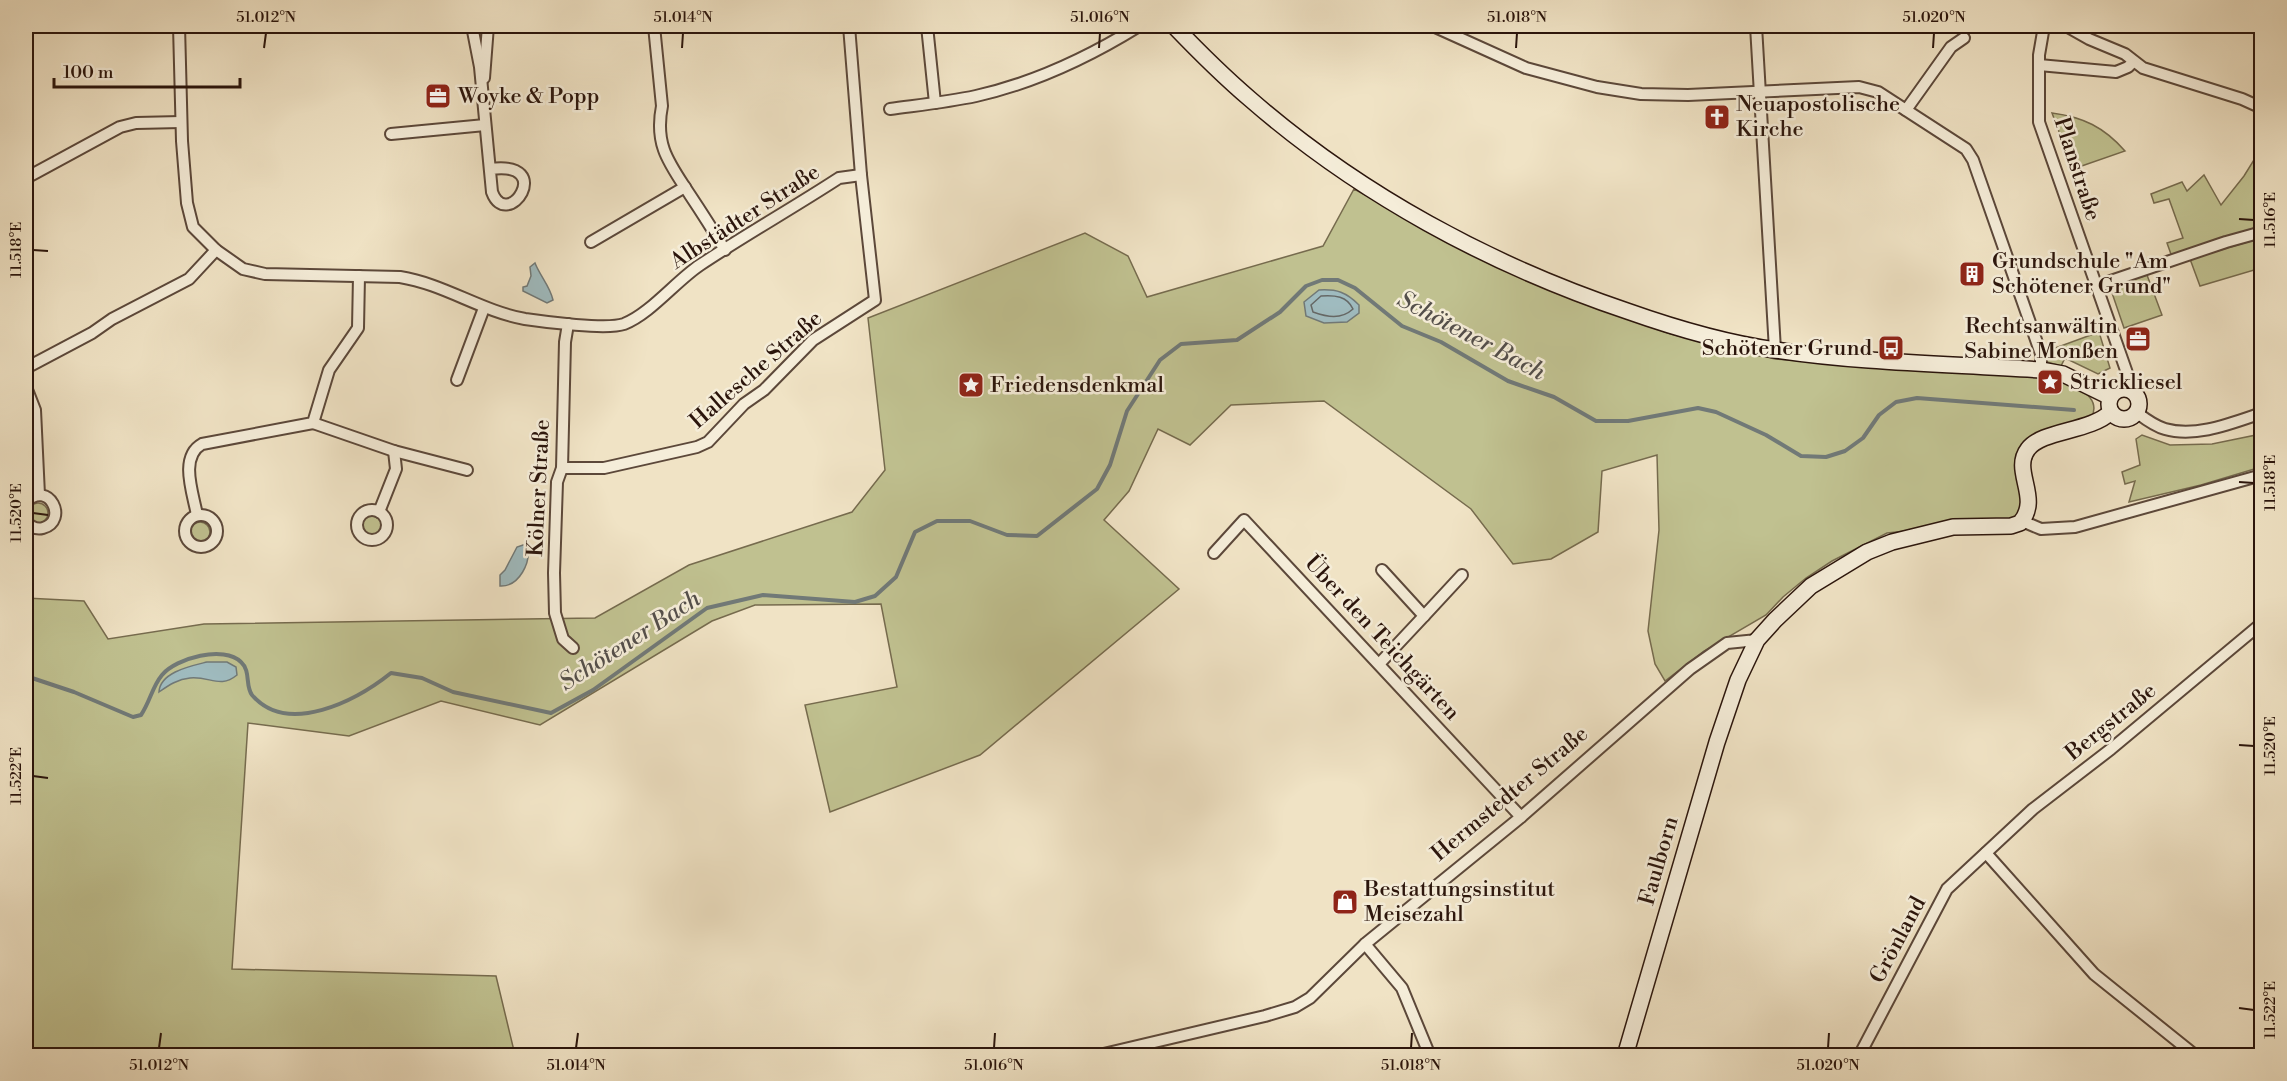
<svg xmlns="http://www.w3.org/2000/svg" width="2287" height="1081" font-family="'Libre Bodoni',serif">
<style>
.green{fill:#c0c190;stroke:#766b4e;stroke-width:1.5}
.water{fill:#9fbbbf;stroke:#717977;stroke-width:1.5}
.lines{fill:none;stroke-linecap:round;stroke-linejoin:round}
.shore{stroke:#656866;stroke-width:1.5}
.stream{stroke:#717977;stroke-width:4}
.street-casing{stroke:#5c483a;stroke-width:14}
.secondary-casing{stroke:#2b150c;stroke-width:18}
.street{stroke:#f5edd9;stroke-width:10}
.secondary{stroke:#f5edd9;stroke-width:15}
.ticks{fill:none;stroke:#2b150c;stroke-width:2}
.labels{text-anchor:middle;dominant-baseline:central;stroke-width:5;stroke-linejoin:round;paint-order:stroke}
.poi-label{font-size:22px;fill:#2b150c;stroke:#f5edd9;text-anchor:start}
.street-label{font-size:22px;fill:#2b150c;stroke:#f5edd9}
.water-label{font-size:24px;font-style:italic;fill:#544f4b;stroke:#f5edd9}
.neatline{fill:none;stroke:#2b150c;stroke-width:2}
.ticks-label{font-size:15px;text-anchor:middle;fill:#2b150c}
</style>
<rect width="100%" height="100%" fill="#f0e3c5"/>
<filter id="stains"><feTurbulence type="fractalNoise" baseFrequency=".00333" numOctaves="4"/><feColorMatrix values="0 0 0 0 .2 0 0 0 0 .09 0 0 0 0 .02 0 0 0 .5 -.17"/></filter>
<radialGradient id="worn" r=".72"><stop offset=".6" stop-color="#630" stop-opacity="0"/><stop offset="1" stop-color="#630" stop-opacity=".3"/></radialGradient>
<!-- green -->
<g class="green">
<path d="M 2052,113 C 2083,117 2104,127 2125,151 L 2073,169 Z"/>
<path d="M 2257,155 L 2261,157 L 2261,229 L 2172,257 L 2167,243 L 2183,238 L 2169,199 L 2154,203 L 2151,194 L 2182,182 L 2187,191 L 2204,175 L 2221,205 L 2244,176 Z"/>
<path d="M 1354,189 L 1522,278 L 1574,300 L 1671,334 L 1775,359 L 2039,377 C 2059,381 2106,390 2091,419 L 2029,438 L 2026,493 L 2020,515 L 2010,520 L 1887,533 L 1832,561 L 1806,578 L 1783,597 L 1766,615 L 1704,651 L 1665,681 L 1655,664 L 1648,631 L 1659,530 L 1657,455 L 1602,471 L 1598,532 L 1551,559 L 1513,564 L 1471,509 L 1324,401 L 1231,405 L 1190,445 L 1158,429 L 1129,491 L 1104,520 L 1179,589 L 980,755 L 830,812 L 805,705 L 897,687 L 881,604 L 755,605 L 712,621 L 540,725 L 441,701 L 349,736 L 248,723 L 232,969 L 496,976 L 515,1055 L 26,1055 L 26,598 L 84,601 L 108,639 L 204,624 L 595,618 L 689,565 L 852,512 L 885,470 L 868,318 L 1085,233 L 1128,256 L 1147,297 L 1323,246 Z"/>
<path d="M 2261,238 L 2261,268 L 2200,286 L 2190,259 Z"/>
<path d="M 2147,275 L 2162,315 L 2124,328 L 2110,287 Z"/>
<path d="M 2099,332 L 2110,368 L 2098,374 L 2065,358 L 2061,366 L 2047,362 L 2047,351 Z"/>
<path d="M 2261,434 L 2261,467 L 2201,485 L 2129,502 L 2135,481 L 2125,484 L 2122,472 L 2140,465 L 2136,439 L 2142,435 L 2170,445 L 2212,444 Z"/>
<circle cx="38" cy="513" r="10"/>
<circle cx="372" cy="526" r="10"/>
<circle cx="200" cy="532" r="10"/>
</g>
<!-- water -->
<g class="water">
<path d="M 535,263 C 540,276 550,286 553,300 L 547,303 L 523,291 L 523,287 L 527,286 L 531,276 L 530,267 Z"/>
<path d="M 1319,290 C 1337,289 1346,292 1359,305 L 1359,313 L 1347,322 L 1324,323 L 1306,316 L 1304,302 Z"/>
<path d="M 523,545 L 527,545 C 532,562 519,587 500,586 L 500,575 L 505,570 L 517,547 Z"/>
<path d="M 207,662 L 227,662 L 236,667 L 237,675 C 220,689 210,676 190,678 C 178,679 169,685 159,692 C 160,672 191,666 207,662 Z"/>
</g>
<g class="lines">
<!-- shore -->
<path class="shore" d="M 1321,296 C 1335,295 1347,296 1353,309 C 1341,320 1327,317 1313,312 L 1311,305 Z"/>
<!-- stream -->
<path class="stream" d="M 26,676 L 74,692 L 133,717 L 141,715 C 150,702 152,687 162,675 C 176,658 224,645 241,662 C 251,671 245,686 252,695 C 288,737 357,700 391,673 L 422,678 L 453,692 L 551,713 L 593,690 L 707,608 L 763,595 L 855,602 L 875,596 L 896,577 L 915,532 L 937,521 L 970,521 L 1007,535 L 1037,536 L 1097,489 L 1110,465 L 1127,411 L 1160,360 L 1181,344 L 1237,340 L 1280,312 L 1306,286 L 1322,280 L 1338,280 L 1355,288 L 1402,326 L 1441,342 L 1508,381 L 1554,397 L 1596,421 L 1628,421 L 1698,408 L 1716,412 L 1766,435 L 1801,456 L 1826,457 L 1845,451 L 1863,438 L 1879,415 L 1896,402 L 1917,398 L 2074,410"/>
<!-- street casing -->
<g class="street-casing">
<g id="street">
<path d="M 179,26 L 182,141 L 187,203 L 193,227 L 216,250 L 243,269 L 265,274 L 400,277 C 444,284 481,311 525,319 C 545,322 607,330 624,324 C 650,314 676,281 700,265 C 745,235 793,208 839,178 L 861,175"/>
<path d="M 472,26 L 480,67 L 492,192 C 507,233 557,160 490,169"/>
<path d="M 654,26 L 662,106 C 654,146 670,164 690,195 C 702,213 714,232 725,250"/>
<path d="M 927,26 L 935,103"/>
<path d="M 1433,26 L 1526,68 L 1597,87 L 1641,94 L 1688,95 L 1859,87 L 1878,92 L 1966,149 L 1973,160 L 2041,354 L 2041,370"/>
<path d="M 1756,26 L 1775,350"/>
<path d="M 2044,26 L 2039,55 L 2039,122 L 2127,373 L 2126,389"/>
<path d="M 2066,26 L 2089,39 L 2125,54 L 2143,68 L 2242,99 L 2262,108"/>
<path d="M 2039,65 L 2116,72 L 2128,67 L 2133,62"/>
<path d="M 484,78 L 488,26"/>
<path d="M 890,109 C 919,105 948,102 976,96 C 1034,83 1089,57 1139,26"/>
<path d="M 1906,110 L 1951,47 L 1964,38"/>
<path d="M 391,134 L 485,125"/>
<path d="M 26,178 L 120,127 L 136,123 L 181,122"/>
<path d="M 591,242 L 685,187"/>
<path d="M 2096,286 L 2226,242 L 2262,232"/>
<path d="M 568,324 L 565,342 L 562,468 L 557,482 L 554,573 L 555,613 L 563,639 L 573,648"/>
<path d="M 26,368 L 92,333 L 112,319 L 189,279 L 216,250"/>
<path d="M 457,380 L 484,308"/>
<path d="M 26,387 L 35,410 L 39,495"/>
<path d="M 2136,412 C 2144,418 2154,426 2165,429 C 2196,438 2232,423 2262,413"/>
<path d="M 313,423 L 394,451 L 467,470"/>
<path d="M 562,468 L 604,468 L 697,447 L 708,442 L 744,404 L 764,390 L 813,340 L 875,300 L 861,175 L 849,26"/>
<path d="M 26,502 C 49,479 69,521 43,528 C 36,530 31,527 26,522"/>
<circle cx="372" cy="525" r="15"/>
<path d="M 379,512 L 396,469 L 394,451"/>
<circle cx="201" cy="531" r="16"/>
<path d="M 197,515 C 193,493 179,457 202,444 L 313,423 L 329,370 L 358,328 L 359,276"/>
<path d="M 2022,521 L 2041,529 L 2075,527 L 2262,475"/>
<path d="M 1214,553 L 1244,520 L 1521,817"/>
<path d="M 1424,616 L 1462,575"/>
<path d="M 1380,663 L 1424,616 L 1382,570"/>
<path d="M 1986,853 L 2094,974 L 2196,1056"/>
<path d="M 1365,944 L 1402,988 L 1430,1056"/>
<path d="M 1095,1056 L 1265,1016 L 1295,1007 L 1310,998 L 1365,944 L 1521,817 L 1690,669 L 1727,643 L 1757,640"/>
<path d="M 1859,1056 L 1947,889 L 2033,809 L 2111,749 L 2262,623"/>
</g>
</g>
<!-- secondary casing -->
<g class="secondary-casing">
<g id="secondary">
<path d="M 1174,26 C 1198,51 1223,76 1250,99 C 1359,194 1490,265 1627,311 C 1675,328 1726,343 1776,350 C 1863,363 1953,364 2041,370 L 2063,374 L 2110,397"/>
<circle cx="2124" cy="404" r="15"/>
<path d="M 1625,1056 L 1717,742 L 1738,680 L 1757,640 L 1775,620 L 1811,586 L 1867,552 L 1892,542 L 1953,527 L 2011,526 L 2020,523 C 2042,498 2011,471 2028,449 C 2042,430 2090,432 2111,412"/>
</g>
</g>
<!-- street -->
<use href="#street" class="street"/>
<!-- secondary -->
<use href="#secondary" class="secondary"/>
</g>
<!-- ticks -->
<path class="ticks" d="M 264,48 L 266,33M 682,48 L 683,33M 1099,48 L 1100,33M 1516,48 L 1517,33M 1933,48 L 1934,33M 2239,219 L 2254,220M 33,250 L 48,251M 2239,482 L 2254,483M 33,513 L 48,515M 2239,745 L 2254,746M 33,776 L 48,778M 2239,1008 L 2254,1010M 159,1048 L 161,1033M 576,1048 L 578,1033M 994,1048 L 995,1033M 1411,1048 L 1412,1033M 1828,1048 L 1829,1033"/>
<!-- icons -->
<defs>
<g id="office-square" transform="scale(1.35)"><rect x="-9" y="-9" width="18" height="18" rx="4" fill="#8f2418" stroke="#f5edd9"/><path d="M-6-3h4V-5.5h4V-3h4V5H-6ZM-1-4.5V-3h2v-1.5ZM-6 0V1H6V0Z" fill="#fff"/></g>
<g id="church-square" transform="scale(1.35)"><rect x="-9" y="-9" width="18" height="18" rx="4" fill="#8f2418" stroke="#f5edd9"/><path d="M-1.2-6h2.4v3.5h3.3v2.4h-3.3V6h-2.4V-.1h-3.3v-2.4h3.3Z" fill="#fff"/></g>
<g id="building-square" transform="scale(1.35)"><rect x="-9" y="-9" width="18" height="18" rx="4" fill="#8f2418" stroke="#f5edd9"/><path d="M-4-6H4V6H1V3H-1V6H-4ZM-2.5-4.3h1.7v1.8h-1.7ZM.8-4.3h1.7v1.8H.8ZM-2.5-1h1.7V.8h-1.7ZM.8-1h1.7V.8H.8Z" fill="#fff"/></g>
<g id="bus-square" transform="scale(1.35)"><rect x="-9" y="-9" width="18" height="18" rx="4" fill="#8f2418" stroke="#f5edd9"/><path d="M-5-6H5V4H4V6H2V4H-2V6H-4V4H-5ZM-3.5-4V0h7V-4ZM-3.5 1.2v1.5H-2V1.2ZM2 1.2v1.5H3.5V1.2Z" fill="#fff"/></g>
<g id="sight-square" transform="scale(1.35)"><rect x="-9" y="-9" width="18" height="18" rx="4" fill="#8f2418" stroke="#f5edd9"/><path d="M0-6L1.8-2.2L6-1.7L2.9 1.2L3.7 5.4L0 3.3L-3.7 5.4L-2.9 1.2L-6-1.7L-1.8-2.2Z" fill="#fff"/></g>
<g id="shop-square" transform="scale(1.35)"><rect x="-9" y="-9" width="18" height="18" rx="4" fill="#8f2418" stroke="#f5edd9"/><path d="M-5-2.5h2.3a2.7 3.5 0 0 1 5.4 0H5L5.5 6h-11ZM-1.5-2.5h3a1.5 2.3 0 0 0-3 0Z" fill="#fff"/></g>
</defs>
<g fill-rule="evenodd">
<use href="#office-square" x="438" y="96"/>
<use href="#church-square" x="1717" y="117"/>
<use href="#building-square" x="1972" y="274"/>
<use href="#office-square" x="2138" y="339"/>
<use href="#bus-square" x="1891" y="348"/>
<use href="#sight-square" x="2050" y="382"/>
<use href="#sight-square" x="971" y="385"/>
<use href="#shop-square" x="1345" y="902"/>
</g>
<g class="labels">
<!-- poi labels -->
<g class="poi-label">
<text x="458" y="96">Woyke &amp; Popp</text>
<text x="1736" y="104">Neuapostolische<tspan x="1736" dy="25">Kirche</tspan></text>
<text x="1992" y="261">Grundschule "Am<tspan x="1992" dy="25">Schötener Grund"</tspan></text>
<text x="2118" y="326" text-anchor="end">Rechtsanwältin<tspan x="2118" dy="25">Sabine Monßen</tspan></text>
<text x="1872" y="348" text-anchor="end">Schötener Grund</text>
<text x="2070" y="382">Strickliesel</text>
<text x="990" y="385">Friedensdenkmal</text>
<text x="1364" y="889">Bestattungsinstitut<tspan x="1364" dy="25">Meisezahl</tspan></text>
</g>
<!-- street labels -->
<g class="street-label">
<text transform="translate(2077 169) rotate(72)">Planstraße</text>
<text transform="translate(745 217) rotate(-33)">Albstädter Straße</text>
<text transform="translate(756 370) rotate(-41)">Hallesche Straße</text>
<text transform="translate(539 488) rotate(-87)">Kölner Straße</text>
<text transform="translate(1382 638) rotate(47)">Über den Teichgärten</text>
<text transform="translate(2111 722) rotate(-39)">Bergstraße</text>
<text transform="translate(1510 794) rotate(-40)">Hermstedter Straße</text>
<text transform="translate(1659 861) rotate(-74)">Faulborn</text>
<text transform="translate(1898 940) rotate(-62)">Grönland</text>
</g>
<!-- water labels -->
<g class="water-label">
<text transform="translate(1471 336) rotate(28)">Schötener Bach</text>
<text transform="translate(630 641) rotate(-33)">Schötener Bach</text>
</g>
</g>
<!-- margin -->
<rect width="2287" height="1081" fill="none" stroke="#f0e3c5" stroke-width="66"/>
<!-- scale -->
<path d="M54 78v9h186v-9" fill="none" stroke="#2b150c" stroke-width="3"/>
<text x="63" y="78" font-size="18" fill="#2b150c" stroke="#f5edd9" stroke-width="4.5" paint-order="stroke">100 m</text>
<rect x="33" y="33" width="2221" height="1015" class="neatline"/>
<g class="ticks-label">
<text x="266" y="22">51.012°N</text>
<text x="683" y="22">51.014°N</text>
<text x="1100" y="22">51.016°N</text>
<text x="1517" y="22">51.018°N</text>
<text x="1934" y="22">51.020°N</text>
<text transform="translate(2270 220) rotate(-90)" y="5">11.516°E</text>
<text transform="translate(16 250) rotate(-90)" y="5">11.518°E</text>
<text transform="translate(2270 483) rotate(-90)" y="5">11.518°E</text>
<text transform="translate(16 513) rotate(-90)" y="5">11.520°E</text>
<text transform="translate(2270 746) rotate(-90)" y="5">11.520°E</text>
<text transform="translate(16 776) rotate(-90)" y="5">11.522°E</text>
<text transform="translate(2270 1010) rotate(-90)" y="5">11.522°E</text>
<text x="159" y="1070">51.012°N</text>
<text x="576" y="1070">51.014°N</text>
<text x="994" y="1070">51.016°N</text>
<text x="1411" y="1070">51.018°N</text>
<text x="1828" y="1070">51.020°N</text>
</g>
<rect width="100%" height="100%" filter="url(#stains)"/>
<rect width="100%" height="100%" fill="url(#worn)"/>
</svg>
